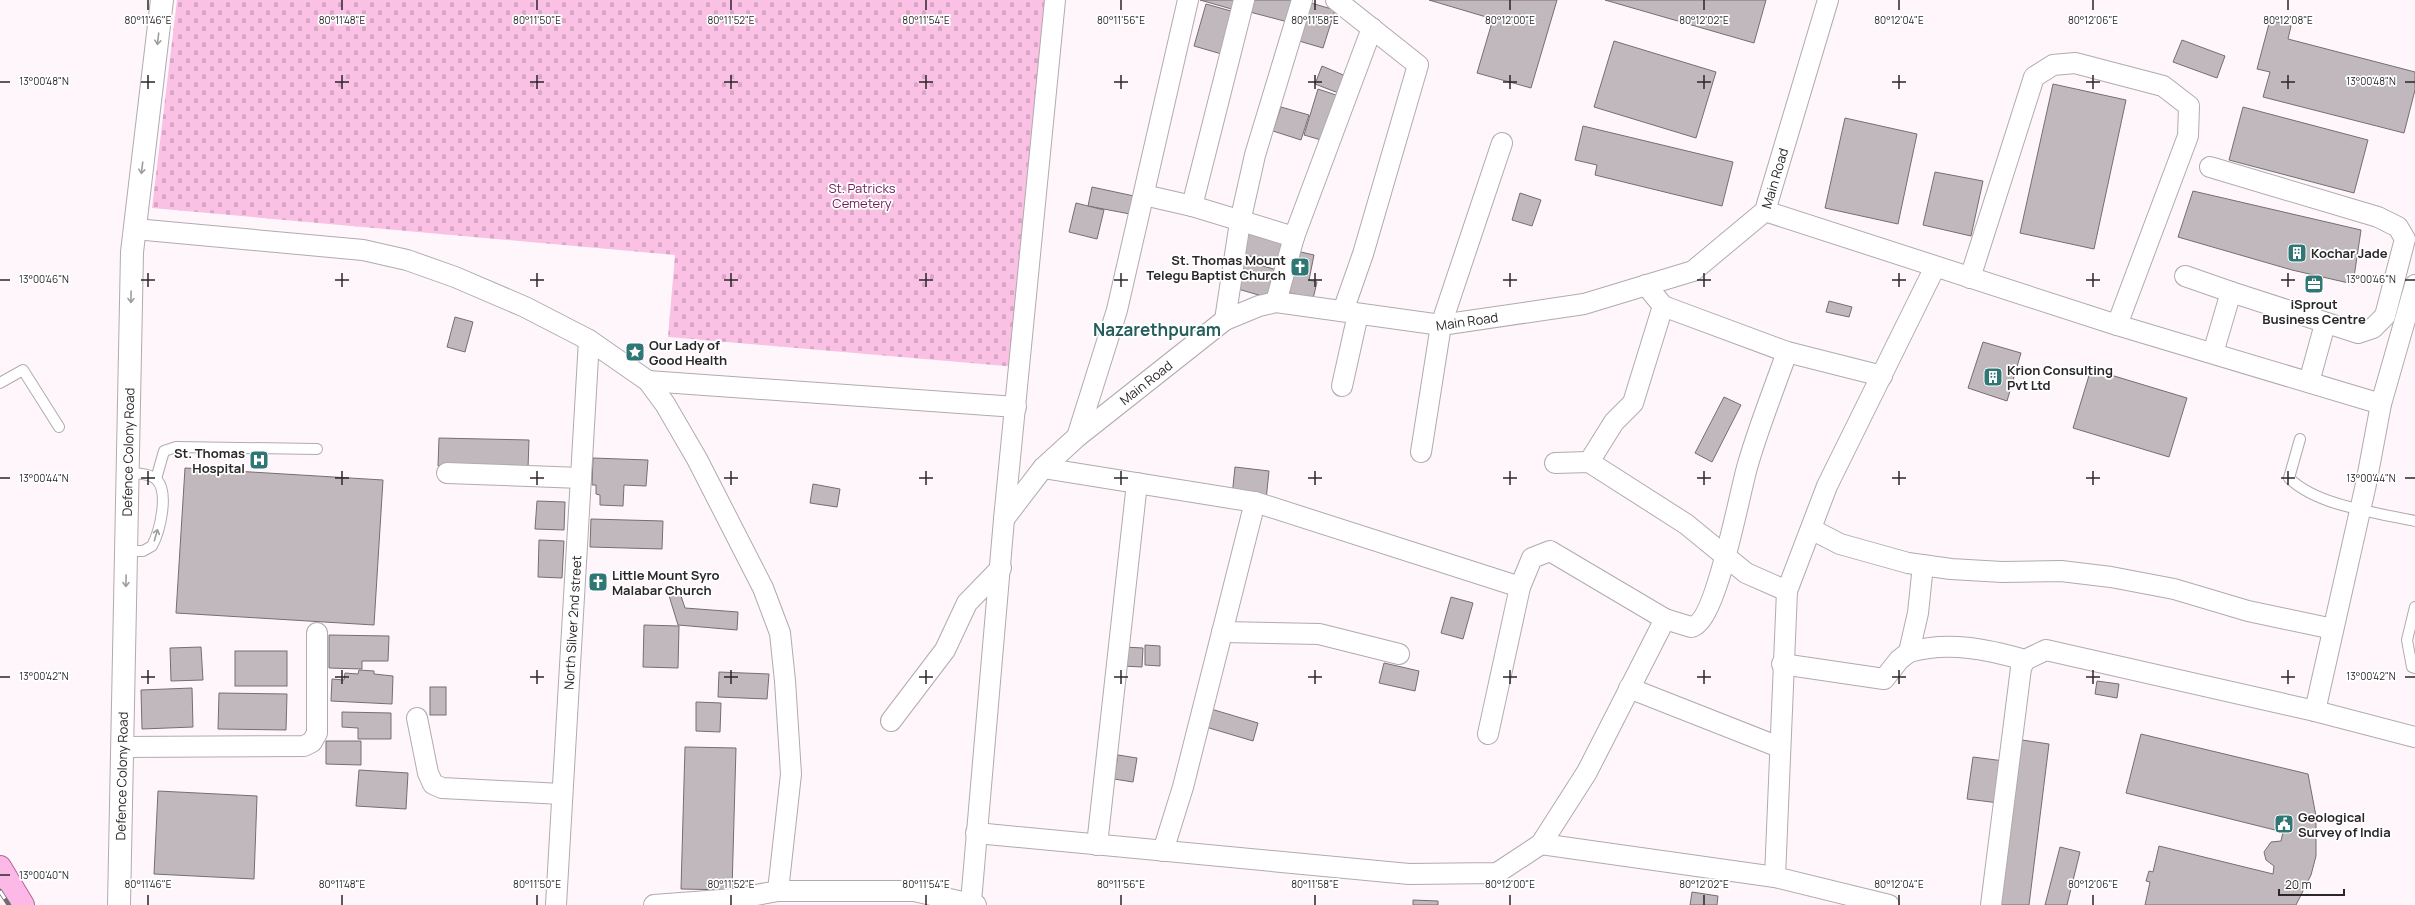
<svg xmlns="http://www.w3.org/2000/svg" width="2415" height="905" font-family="Manrope,sans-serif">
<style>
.cemetery{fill:url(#cemetery-stones)}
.building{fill:#c0b8bd;stroke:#746e72}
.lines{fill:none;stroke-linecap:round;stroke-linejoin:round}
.lane-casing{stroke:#b1aaae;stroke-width:12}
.street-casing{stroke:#b1aaae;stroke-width:22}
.secondary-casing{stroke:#b1aaae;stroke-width:24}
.primary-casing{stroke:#b16799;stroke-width:24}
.lane{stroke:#fff;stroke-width:10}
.street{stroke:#fff;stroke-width:20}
.secondary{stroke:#fff;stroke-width:22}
.primary{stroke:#fcb8e6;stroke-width:22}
.rail-casing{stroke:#716c6f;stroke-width:4.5}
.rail{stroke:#fff;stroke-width:3;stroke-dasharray:9;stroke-linecap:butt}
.oneway{stroke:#9f9e9f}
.ticks{fill:none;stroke:#2a2729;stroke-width:1.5}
.labels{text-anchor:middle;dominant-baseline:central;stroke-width:3.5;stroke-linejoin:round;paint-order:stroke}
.street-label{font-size:13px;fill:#2a2729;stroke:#fff}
.park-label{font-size:13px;fill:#6e1c57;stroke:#fff}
.poi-label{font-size:13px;font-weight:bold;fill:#2a2729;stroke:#fff;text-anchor:start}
.district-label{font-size:17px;font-weight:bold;fill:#255e5c;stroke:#fff}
.ticks-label{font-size:10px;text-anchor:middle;fill:#2a2729;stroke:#fff;stroke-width:3.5;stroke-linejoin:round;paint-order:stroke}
</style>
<defs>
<pattern id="cemetery-stones" width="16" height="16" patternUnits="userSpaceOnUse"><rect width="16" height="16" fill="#fac1e5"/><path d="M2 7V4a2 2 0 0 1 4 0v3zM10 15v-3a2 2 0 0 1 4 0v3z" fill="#d6a6c4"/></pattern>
</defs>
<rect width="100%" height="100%" fill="#fef6fb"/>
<!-- cemetery -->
<path class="cemetery" d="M 177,0 L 1048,0 L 1017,367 L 668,337 L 675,255 L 152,208 Z"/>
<!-- building -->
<g class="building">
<path d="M 1200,0 L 1238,0 L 1235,10 Z"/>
<path d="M 1250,0 L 1296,0 L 1288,22 L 1246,11 Z"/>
<path d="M 1429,0 L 1557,0 L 1531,88 L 1477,73 L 1493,19 Z"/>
<path d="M 1605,0 L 1766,0 L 1754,43 Z"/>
<path d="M 1311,3 L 1335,10 L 1323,48 L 1299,41 Z"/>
<path d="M 1206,4 L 1238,13 L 1225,55 L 1194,46 Z"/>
<path d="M 2270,20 L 2291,26 L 2288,39 L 2415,72 L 2415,90 L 2404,133 L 2263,97 L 2270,72 L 2257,69 Z"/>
<path d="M 2182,40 L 2225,56 L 2217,78 L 2173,62 Z"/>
<path d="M 1614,41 L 1716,72 L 1696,138 L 1594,107 Z"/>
<path d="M 1322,66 L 1348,77 L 1341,94 L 1315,84 Z"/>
<path d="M 2053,84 L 2126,100 L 2094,249 L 2020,233 Z"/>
<path d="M 1318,89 L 1342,97 L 1328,142 L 1304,135 Z"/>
<path d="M 1281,107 L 1309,115 L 1301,140 L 1273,131 Z"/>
<path d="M 2243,107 L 2368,140 L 2354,193 L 2229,160 Z"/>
<path d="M 1845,118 L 1917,134 L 1898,224 L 1825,208 Z"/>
<path d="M 1583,126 L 1733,162 L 1722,206 L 1595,175 L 1597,165 L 1575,160 Z"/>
<path d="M 1935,172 L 1983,181 L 1971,236 L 1923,225 Z"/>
<path d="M 1092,187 L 1134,196 L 1130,214 L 1088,206 Z"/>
<path d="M 2193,191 L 2361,230 L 2353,284 L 2292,270 L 2178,237 Z"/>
<path d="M 1520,193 L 1541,200 L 1532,226 L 1512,220 Z"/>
<path d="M 1076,203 L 1104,210 L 1097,239 L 1069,232 Z"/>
<path d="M 1248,230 L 1284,239 L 1278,263 L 1241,254 Z"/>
<path d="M 1292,250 L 1314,255 L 1309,280 L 1317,282 L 1313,299 L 1283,291 Z"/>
<path d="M 1239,259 L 1277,270 L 1269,298 L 1231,287 Z"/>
<path d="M 1829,301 L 1852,307 L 1849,317 L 1826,312 Z"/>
<path d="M 455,317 L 473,322 L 465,352 L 447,347 Z"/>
<path d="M 1983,342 L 2021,353 L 2007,401 L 1968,388 Z"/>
<path d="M 2091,369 L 2187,398 L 2169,457 L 2073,428 Z"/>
<path d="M 1724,397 L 1741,405 L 1712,462 L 1695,453 Z"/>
<path d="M 439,438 L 529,440 L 528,468 L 438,466 Z"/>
<path d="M 593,458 L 648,460 L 646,486 L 624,485 L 623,506 L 600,505 L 600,495 L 596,494 L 596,485 L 592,485 Z"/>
<path d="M 1235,467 L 1269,471 L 1266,500 L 1232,496 Z"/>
<path d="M 185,468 L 383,480 L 374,625 L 176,613 Z"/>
<path d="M 813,484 L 840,489 L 837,507 L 810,503 Z"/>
<path d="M 537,501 L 565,502 L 564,530 L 535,529 Z"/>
<path d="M 591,519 L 663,521 L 662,549 L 590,547 Z"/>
<path d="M 539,540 L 564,541 L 562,578 L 538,577 Z"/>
<path d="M 678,587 L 685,608 L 738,612 L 737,630 L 678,625 L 667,589 Z"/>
<path d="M 1451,597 L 1473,603 L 1463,639 L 1441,633 Z"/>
<path d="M 644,625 L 679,626 L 678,668 L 643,667 Z"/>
<path d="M 329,635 L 389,636 L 388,661 L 362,661 L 362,669 L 329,668 Z"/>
<path d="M 1145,645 L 1160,646 L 1160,666 L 1145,665 Z"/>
<path d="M 201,647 L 203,680 L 171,681 L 170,648 Z"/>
<path d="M 1124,647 L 1143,648 L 1142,667 L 1123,666 Z"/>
<rect x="235" y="651" width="52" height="35"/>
<path d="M 1384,663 L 1419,671 L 1415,691 L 1379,683 Z"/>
<path d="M 359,670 L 374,671 L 374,674 L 393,676 L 392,704 L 331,701 L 332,679 L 344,680 L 345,673 L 358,674 Z"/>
<path d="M 719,672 L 769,674 L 767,699 L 718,697 Z"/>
<path d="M 2097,681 L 2119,684 L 2117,698 L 2095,694 Z"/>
<rect x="430" y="687" width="16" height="28"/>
<path d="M 192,688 L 193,727 L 142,729 L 141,690 Z"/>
<path d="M 219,693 L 287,694 L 286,730 L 218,729 Z"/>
<path d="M 696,702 L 721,703 L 720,732 L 696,731 Z"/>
<path d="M 1211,709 L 1258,723 L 1253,741 L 1206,727 Z"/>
<path d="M 342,712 L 391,713 L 391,739 L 358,739 L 358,728 L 342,727 Z"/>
<path d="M 2141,734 L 2308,774 L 2316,816 L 2316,856 L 2311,875 L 2296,905 L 2145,905 L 2150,882 L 2146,881 L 2149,871 L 2153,872 L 2159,846 L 2273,874 L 2274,866 L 2266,860 L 2264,852 L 2271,842 L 2281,841 L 2283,832 L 2126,793 Z"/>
<path d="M 2022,740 L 2049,744 L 2029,905 L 2000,905 Z"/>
<path d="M 326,741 L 361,741 L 361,765 L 326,764 Z"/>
<path d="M 685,747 L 736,748 L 732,890 L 681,889 Z"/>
<path d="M 1118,755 L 1137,758 L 1133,782 L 1114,779 Z"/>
<path d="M 1973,757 L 2004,761 L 1999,803 L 1967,799 Z"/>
<path d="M 359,770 L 408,773 L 406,809 L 356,806 Z"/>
<path d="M 158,791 L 257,796 L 254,879 L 154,874 Z"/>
<path d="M 2060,847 L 2080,852 L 2067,905 L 2045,905 Z"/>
<path d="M 1692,892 L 1718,896 L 1717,905 L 1690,905 Z"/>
<path d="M 1413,900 L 1438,901 L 1438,905 L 1413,905 Z"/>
</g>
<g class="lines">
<!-- lane casing -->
<g class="lane-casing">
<g id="lane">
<path d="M 0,383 L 23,370 L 59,427"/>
<path d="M 2300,439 L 2289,478 C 2317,506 2378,513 2415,521"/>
<path d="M 156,479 L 164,451 L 176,447 L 317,449"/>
<path d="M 126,551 L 143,551 L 152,546 C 160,531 169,493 157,480 C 151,474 136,473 128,473"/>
<path d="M 2415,607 L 2407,640 L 2412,667 L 2415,668"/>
</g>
</g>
<!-- street casing -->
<g class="street-casing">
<g id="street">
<path d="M 1336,0 L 1418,65 L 1363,254 L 1343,311"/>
<path d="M 2210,167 L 2378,217 L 2398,227 L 2405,239 L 2385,316 L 2373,328 L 2358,333 L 2231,292 L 2213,353"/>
<path d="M 1144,195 L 1192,206 L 1294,237"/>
<path d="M 1192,206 L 1244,0"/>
<path d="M 1765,211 L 2117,325 L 2381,404"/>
<path d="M 135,229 L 363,250 L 407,260 L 455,277 L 525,307 L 589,340 L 648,381 L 665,404 L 697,459 L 763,588 L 780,633 L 785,681 L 791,774 L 778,891"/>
<path d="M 2185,276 L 2231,292"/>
<path d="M 1970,278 L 2034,77 L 2053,65 L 2075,63 L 2163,86 L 2189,106 L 2188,136 L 2117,325"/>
<path d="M 1646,285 L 1663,306 L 1787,352 L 1882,376"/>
<path d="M 1276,302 L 1294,237 L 1372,28"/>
<path d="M 1225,320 L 1240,222 L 1255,155 L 1302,0"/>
<path d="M 648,381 L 1016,407"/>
<path d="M 2309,382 L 2325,324"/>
<path d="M 1342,386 L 1358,314"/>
<path d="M 1077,437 L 1117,310 L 1188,0"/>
<path d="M 1421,452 L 1441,325 L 1502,143"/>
<path d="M 1589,462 L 1614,422 L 1633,403 L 1663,306"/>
<path d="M 1555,463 L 1589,462 L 1686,524 L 1746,573 L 1787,591"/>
<path d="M 1043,468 L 1255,502 L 1520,587"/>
<path d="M 447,473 L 581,478"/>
<path id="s1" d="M 1004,519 L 1043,468 L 1077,437 L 1225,320 L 1259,306 L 1276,302 L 1441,325 L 1584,304 L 1693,271 L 1765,211 L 1828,0"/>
<path d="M 1811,529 L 1840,544 L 1908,563 L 1951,569 L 2002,572 L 2061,571 L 2111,577 L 2174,589 L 2248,611 L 2333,629"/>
<path d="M 1222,632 L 1319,634 L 1399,654"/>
<path d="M 1909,652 C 1949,641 1986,649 2025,660"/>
<path d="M 1782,664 L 1884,679 L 1899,660 L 1909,652 L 1918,613 L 1923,565"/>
<path d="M 1629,688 L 1779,747"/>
<path d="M 2315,711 L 2366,484 L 2381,404 L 2415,285"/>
<path d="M 417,718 L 428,773 L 433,784 L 442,788 L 562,794"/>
<path d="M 891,721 L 945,650 L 967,603 L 1001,568"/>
<path d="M 1488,734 L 1520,587 L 1532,558 L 1550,551 L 1665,619"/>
<path d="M 122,747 L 304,746 L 312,742 L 317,733 L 317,633"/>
<path d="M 976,833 L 1409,874 L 1497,873 L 1541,844 L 1587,772 L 1665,619 L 1691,627 C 1717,623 1740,489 1748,464 C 1759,426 1774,389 1787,352"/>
<path d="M 1541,844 L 1775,877 L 1889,905"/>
<path d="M 1097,845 L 1137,483"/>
<path d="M 1163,851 L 1183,787 L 1255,502"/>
<path d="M 1775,877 L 1787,591 L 1827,486 L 1935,267"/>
<path d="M 971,902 L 1004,519 L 1055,0"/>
<path id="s2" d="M 556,905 L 589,340"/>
<path d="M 654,905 L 734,899 L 778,891 L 914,891 L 976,905"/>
<path d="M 1991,905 L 2021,668 L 2025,660 L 2046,650 L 2315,711 L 2415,737"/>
</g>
</g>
<!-- secondary casing -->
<g class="secondary-casing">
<g id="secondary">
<path id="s3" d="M 119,905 L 132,252 L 162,0"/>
</g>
</g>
<!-- primary casing -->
<g class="primary-casing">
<path id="primary" d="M 0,867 L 23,905"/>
</g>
<!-- lane -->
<use href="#lane" class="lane"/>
<!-- street -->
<use href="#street" class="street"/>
<!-- secondary -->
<use href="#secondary" class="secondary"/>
<!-- primary -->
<use href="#primary" class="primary"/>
<!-- rail casing -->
<g class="rail-casing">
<path id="rail" d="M 0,891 L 9,905"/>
</g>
<!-- rail -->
<use href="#rail" class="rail"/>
</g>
<!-- one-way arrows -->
<defs><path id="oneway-shaft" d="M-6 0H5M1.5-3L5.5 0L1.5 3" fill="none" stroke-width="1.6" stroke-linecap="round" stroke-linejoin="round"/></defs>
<g class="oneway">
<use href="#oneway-shaft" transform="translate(158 39) rotate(97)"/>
<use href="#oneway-shaft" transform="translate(142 168) rotate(97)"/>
<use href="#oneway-shaft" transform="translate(131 297) rotate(91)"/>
<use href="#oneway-shaft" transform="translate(156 535) rotate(-74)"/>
<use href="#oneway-shaft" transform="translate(126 581) rotate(91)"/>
</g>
<!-- ticks -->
<path class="ticks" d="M 148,0 L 148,10M 342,0 L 342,10M 537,0 L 537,10M 731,0 L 731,10M 926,0 L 926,10M 1121,0 L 1121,10M 1315,0 L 1315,10M 1510,0 L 1510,10M 1704,0 L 1704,10M 1899,0 L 1899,10M 2093,0 L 2093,10M 2288,0 L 2288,10M 148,75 L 148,89M 342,75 L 342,89M 537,75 L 537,89M 731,75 L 731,89M 926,75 L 926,89M 1121,75 L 1121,89M 1315,75 L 1315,89M 1510,75 L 1510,89M 1704,75 L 1704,89M 1899,75 L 1899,89M 2093,75 L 2093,89M 2288,75 L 2288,89M 0,82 L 10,82M 141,82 L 155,82M 335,82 L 349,82M 530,82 L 544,82M 724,82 L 738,82M 919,82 L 933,82M 1114,82 L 1128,82M 1308,82 L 1322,82M 1503,82 L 1517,82M 1697,82 L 1711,82M 1892,82 L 1906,82M 2086,82 L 2100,82M 2281,82 L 2295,82M 2405,82 L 2415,82M 148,273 L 148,287M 342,273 L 342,287M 537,273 L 537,287M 731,273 L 731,287M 926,273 L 926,287M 1121,273 L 1121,287M 1315,273 L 1315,287M 1510,273 L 1510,287M 1704,273 L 1704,287M 1899,273 L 1899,287M 2093,273 L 2093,287M 2288,273 L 2288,287M 0,280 L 10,280M 141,280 L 155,280M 335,280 L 349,280M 530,280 L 544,280M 724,280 L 738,280M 919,280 L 933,280M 1114,280 L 1128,280M 1308,280 L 1322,280M 1503,280 L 1517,280M 1697,280 L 1711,280M 1892,280 L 1906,280M 2086,280 L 2100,280M 2281,280 L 2295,280M 2405,280 L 2415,280M 148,471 L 148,485M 342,471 L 342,485M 537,471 L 537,485M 731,471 L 731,485M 926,471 L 926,485M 1121,471 L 1121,485M 1315,471 L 1315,485M 1510,471 L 1510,485M 1704,471 L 1704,485M 1899,471 L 1899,485M 2093,471 L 2093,485M 2288,471 L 2288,485M 0,478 L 10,478M 141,478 L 155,478M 335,478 L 349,478M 530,478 L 544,478M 724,478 L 738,478M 919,478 L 933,478M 1114,478 L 1128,478M 1308,478 L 1322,478M 1503,478 L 1517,478M 1697,478 L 1711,478M 1892,478 L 1906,478M 2086,478 L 2100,478M 2281,478 L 2295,478M 2405,478 L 2415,478M 148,670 L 148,684M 342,670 L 342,684M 537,670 L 537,684M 731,670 L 731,684M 926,670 L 926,684M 1121,670 L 1121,684M 1315,670 L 1315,684M 1510,670 L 1510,684M 1704,670 L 1704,684M 1899,670 L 1899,684M 2093,670 L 2093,684M 2288,670 L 2288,684M 0,677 L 10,677M 141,677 L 155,677M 335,677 L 349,677M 530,677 L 544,677M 724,677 L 738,677M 919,677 L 933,677M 1114,677 L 1128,677M 1308,677 L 1322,677M 1503,677 L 1517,677M 1697,677 L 1711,677M 1892,677 L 1906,677M 2086,677 L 2100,677M 2281,677 L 2295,677M 2405,677 L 2415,677M 0,875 L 10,875M 148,895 L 148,905M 342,895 L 342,905M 537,895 L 537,905M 731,895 L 731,905M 926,895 L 926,905M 1121,895 L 1121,905M 1315,895 L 1315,905M 1510,895 L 1510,905M 1704,895 L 1704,905M 1899,895 L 1899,905M 2093,895 L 2093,905"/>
<!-- icons -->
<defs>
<g id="building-square" transform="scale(1)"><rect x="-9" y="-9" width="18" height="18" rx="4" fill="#2e7774" stroke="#fff"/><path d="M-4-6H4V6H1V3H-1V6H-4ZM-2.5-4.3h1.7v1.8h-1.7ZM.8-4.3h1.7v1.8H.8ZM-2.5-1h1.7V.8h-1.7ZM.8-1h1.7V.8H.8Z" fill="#fff"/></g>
<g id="church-square" transform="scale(1)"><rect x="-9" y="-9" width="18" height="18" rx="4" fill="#2e7774" stroke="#fff"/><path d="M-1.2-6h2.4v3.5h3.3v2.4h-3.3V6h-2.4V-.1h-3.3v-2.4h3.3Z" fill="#fff"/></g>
<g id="office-square" transform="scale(1)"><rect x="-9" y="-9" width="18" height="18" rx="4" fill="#2e7774" stroke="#fff"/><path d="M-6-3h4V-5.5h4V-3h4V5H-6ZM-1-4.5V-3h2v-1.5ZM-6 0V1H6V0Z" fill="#fff"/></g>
<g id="sight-square" transform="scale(1)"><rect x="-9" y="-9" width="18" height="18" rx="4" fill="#2e7774" stroke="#fff"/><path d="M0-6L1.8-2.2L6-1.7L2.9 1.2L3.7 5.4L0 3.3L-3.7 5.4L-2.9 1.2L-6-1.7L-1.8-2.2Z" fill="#fff"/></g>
<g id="hospital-square" transform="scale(1)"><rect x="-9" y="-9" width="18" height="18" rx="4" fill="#2e7774" stroke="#fff"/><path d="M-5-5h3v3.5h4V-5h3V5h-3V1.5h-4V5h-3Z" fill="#fff"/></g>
<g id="civic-square" transform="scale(1)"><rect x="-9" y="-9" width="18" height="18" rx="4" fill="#2e7774" stroke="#fff"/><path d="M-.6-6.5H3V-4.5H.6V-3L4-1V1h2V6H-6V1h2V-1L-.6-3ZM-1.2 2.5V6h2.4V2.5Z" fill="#fff"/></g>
</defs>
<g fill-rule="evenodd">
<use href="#building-square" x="2297" y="253"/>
<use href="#church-square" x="1300" y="267"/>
<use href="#office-square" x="2314" y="284"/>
<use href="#sight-square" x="635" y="352"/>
<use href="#building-square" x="1993" y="377"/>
<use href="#hospital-square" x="259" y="460"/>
<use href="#church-square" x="598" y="582"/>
<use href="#civic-square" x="2284" y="824"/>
</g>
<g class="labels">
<!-- street labels -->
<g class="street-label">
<text stroke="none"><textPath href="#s1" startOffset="906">Main Road</textPath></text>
<text stroke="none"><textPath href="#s1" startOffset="546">Main Road</textPath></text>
<text stroke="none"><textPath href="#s1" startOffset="198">Main Road</textPath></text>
<text stroke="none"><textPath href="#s3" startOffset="453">Defence Colony Road</textPath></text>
<text stroke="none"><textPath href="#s2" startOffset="283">North Silver 2nd street</textPath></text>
<text stroke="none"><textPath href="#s3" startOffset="129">Defence Colony Road</textPath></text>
</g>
<!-- park labels -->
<g class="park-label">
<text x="862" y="188">St. Patricks<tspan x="862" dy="15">Cemetery</tspan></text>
</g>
<!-- poi labels -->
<g class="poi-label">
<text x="2311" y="253">Kochar Jade</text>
<text x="1286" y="260" text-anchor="end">St. Thomas Mount<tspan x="1286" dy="15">Telegu Baptist Church</tspan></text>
<text x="2314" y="304" text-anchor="middle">iSprout<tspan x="2314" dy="15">Business Centre</tspan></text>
<text x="649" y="345">Our Lady of<tspan x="649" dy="15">Good Health</tspan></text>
<text x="2007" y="370">Krion Consulting<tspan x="2007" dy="15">Pvt Ltd</tspan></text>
<text x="245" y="453" text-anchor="end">St. Thomas<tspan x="245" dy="15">Hospital</tspan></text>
<text x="612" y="575">Little Mount Syro<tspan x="612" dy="15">Malabar Church</tspan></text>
<text x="2298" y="817">Geological<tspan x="2298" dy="15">Survey of India</tspan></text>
</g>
<!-- district labels -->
<g class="district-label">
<text x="1157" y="329">Nazarethpuram</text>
</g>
</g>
<g class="ticks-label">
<text x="148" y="24">80°11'46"E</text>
<text x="342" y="24">80°11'48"E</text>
<text x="537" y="24">80°11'50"E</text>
<text x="731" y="24">80°11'52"E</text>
<text x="926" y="24">80°11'54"E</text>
<text x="1121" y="24">80°11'56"E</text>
<text x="1315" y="24">80°11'58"E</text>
<text x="1510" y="24">80°12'00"E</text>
<text x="1704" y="24">80°12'02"E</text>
<text x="1899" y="24">80°12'04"E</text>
<text x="2093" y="24">80°12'06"E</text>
<text x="2288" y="24">80°12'08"E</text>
<text x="44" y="85">13°00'48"N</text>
<text x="2371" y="85">13°00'48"N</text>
<text x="44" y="283">13°00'46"N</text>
<text x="2371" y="283">13°00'46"N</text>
<text x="44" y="482">13°00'44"N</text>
<text x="2371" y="482">13°00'44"N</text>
<text x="44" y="680">13°00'42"N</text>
<text x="2371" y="680">13°00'42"N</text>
<text x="44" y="879">13°00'40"N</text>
<text x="148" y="888">80°11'46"E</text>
<text x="342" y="888">80°11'48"E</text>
<text x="537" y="888">80°11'50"E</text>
<text x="731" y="888">80°11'52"E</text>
<text x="926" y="888">80°11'54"E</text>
<text x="1121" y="888">80°11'56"E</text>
<text x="1315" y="888">80°11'58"E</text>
<text x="1510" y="888">80°12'00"E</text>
<text x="1704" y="888">80°12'02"E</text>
<text x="1899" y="888">80°12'04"E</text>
<text x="2093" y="888">80°12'06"E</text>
</g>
<!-- scale -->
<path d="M2279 889v6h65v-6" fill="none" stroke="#2a2729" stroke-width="2"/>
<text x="2285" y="889" font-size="12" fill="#2a2729" stroke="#ffffff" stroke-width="3" paint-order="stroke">20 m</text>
</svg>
